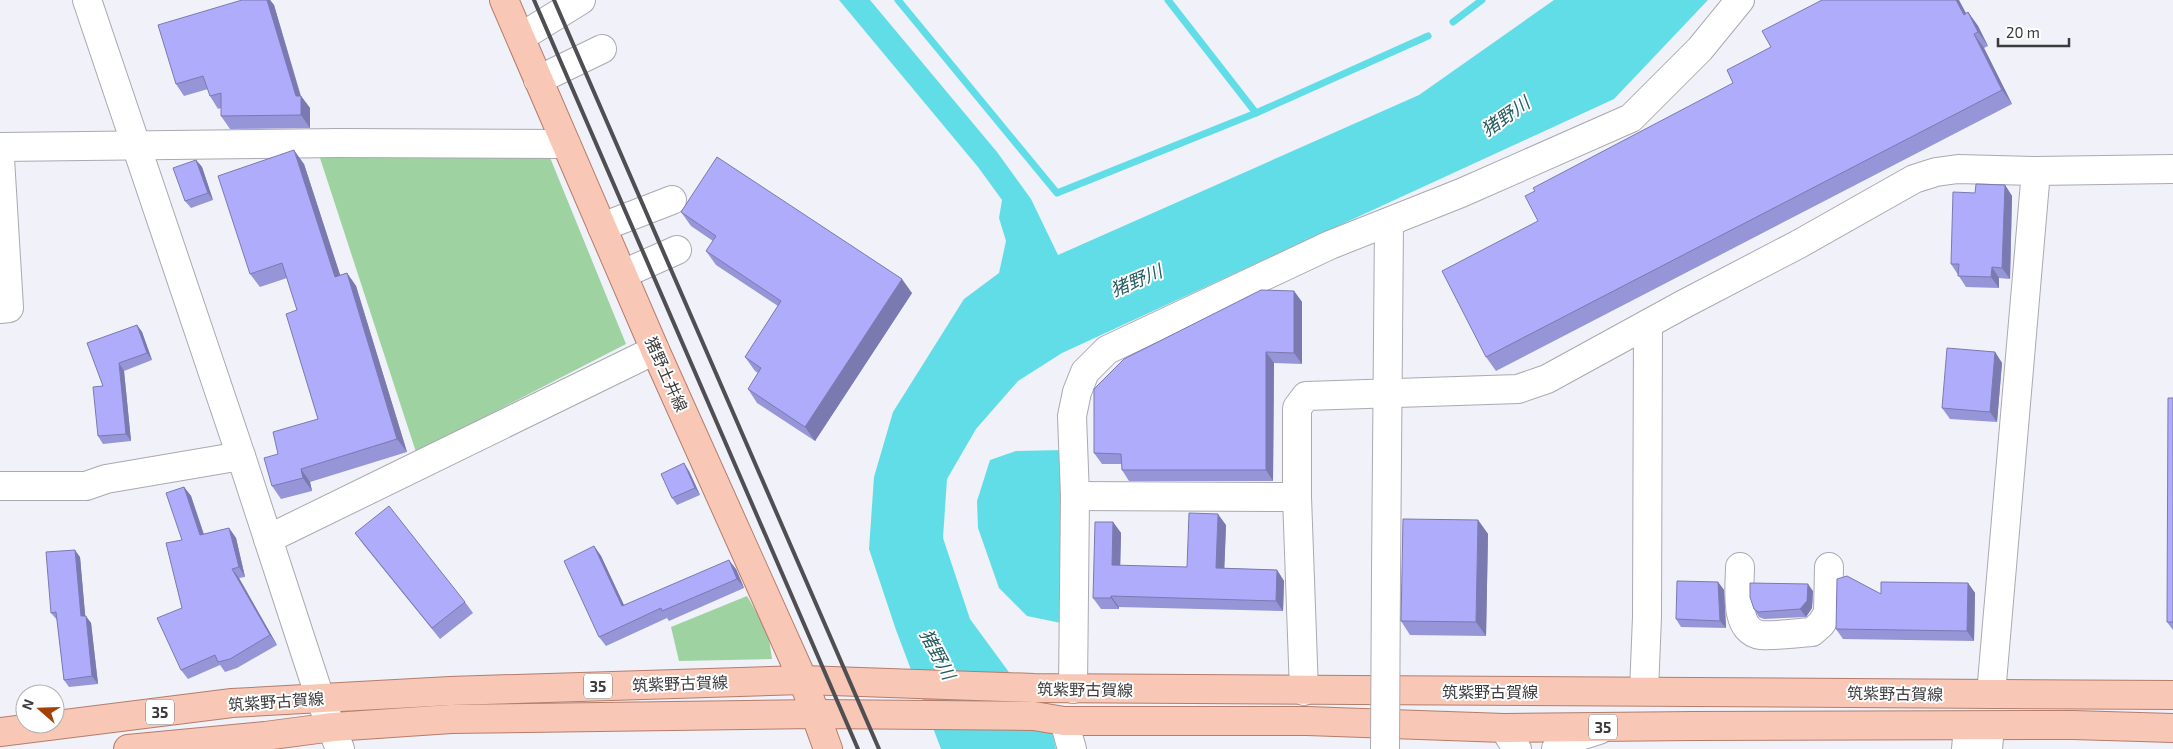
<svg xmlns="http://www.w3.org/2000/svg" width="2173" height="749" font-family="'Exo 2','Noto Sans JP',sans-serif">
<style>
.green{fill:#9ed2a1}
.water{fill:#61dde7}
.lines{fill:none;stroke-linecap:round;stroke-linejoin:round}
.stream{stroke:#61dde7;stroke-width:7}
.minor-casing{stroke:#a9a9b1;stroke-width:30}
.major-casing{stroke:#b47d6b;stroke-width:30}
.minor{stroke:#fff;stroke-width:28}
.major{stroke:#f9c7b5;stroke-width:28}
.rail{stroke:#4f4f53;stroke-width:4}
.minor-bridge-casing{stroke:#a9a9b1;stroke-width:30;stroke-linecap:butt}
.minor-bridge{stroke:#fff;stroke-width:28}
.wall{fill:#9695d8}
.shaded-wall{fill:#7a79b0}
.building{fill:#afadfb;stroke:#7a79b0}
.labels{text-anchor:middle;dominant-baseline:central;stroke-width:4;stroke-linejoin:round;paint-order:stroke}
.shield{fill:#fff;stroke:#767678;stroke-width:1}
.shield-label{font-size:15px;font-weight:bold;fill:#3b3b3e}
.street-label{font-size:16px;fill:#3b3b3e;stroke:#fff}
.water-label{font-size:18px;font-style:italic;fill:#265b5f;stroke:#fff}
</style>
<rect width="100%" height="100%" fill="#f0f1f9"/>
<!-- green -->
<g class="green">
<path d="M 319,155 L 549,155 L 626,344 L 416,452 Z"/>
<path d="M 747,596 L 768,632 L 772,659 L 679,661 L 671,627 Z"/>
</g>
<!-- water -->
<g class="water">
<path d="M 839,0 L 870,0 L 997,152 L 1031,199 L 1058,255 L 1419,95 L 1554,0 L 1708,0 L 1614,99 L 1062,353 L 1018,381 L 976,429 L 947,479 L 943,538 L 970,619 L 1052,731 L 1056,749 L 941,749 L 896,630 L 869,549 L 874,477 L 893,412 L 964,299 L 999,273 L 1006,241 L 999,218 L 1002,200 L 978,167 Z"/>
<path d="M 1064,450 L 1061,623 L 1027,616 L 999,588 L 978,528 L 977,501 L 990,460 L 1016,451 Z"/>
</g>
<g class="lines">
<!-- stream -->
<g class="stream">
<path d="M 898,0 L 1057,193 L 1256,113 L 1168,0"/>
<path d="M 1453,22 L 1482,0"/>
<path d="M 1256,113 L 1428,36"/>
</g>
<!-- minor casing -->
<g class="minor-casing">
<g id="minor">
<path d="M 87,0 L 241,456 L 320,698 L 340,749"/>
<path d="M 521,37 L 581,0"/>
<path d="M 538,80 L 602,49"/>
<path d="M 0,147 L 338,143 L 566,144"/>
<path d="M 0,158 L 9,308 L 0,309"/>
<path d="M 602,227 L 672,200"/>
<path d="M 623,274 L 677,250"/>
<path d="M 0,486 L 86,486 L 106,479 L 241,456"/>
<path d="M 1075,496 L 1297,497"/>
<path d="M 268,539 L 655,350"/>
<path d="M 1740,567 C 1740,586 1733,632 1761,635 C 1777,636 1795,633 1812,632 L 1821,624 L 1828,613 L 1829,567"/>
<path d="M 1386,573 L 1389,223"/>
<path d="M 1073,689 L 1075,496 L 1072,416 L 1077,392 L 1085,372 L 1107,350 L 1330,245 L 1461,193 L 1631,118 L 1700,49 L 1740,0"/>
<path d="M 1304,691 L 1297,497 L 1297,408 L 1306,396 L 1518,389 L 1547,379 L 1684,304 L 1799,244 L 1914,179 L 1936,172 L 1958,169 L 2036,171 L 2173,169"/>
<path d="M 1644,691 L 1647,617 L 1648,324"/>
<path d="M 1991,694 L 2036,171"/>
<path d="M 1064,721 L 1072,749"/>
<path d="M 1504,728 L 1517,749"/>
<path d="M 1556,749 L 1564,741 L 1599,730"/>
<path d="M 1966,749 L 1968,726"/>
<path d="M 1988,749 L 1990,726"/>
</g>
</g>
<!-- major casing -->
<g class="major-casing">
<g id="major">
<path d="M 504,0 L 655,350 L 803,680 L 828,749"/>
<path d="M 0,732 L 232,703 L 450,691 L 803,680 L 1034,688 L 2173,695"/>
<path d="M 128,749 L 265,736 L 333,727 L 451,719 L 815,714 L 1034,716 L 1064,721 L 1307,721 L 1504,728 L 1693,726 L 2073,725 L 2173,728"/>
</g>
</g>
<!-- minor -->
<use href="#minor" class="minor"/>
<!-- major -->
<use href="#major" class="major"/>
<!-- rail -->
<g class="rail">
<path d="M 534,0 L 858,749"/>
<path d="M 554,0 L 879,749"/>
</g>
<!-- minor-bridge casing -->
<g class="minor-bridge-casing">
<path id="minor-bridge" d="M 1385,749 L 1386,573"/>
</g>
<!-- minor-bridge -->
<use href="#minor-bridge" class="minor-bridge"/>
</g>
<!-- wall -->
<g class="wall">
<path d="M 242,0 L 270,0 L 274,5 L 301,96 L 310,108 L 310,128 L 230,129 L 221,116 L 221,108 L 218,109 L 210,96 L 208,89 L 184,96 L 176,84 Z"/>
<path d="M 1968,12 L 1978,26 L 1988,46 L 1984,48 L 2012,104 L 1496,371 L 1486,357 L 1538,221 Z"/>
<path d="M 196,160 L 202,167 L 213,200 L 191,208 L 185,201 Z"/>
<path d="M 304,164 L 340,275 L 347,273 L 356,286 L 407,452 L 310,482 L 312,491 L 281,499 L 272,486 L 278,454 L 318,419 L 297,310 L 287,278 L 260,287 L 250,274 Z"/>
<path d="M 2005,185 L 2012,196 L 2010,279 L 1999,278 L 1999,288 L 1966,287 L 1951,264 L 1975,193 Z"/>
<path d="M 681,212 L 912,293 L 815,441 L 757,403 L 748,389 L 758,373 L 755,371 L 745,357 L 778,306 L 716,265 L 706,251 L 713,241 L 691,226 Z"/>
<path d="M 1294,291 L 1302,302 L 1302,364 L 1274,363 L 1273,481 L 1129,481 L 1122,470 L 1122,464 L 1102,464 L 1094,453 Z"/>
<path d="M 137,325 L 142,332 L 152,360 L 124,371 L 131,441 L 103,444 L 98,436 L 103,386 Z"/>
<path d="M 1995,352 L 2002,363 L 1997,422 L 1950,419 L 1942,408 Z"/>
<path d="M 2173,398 L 2173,630 L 2167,622 Z"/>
<path d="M 689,471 L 700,495 L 677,505 L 672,498 Z"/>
<path d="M 184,487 L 191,496 L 204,534 L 229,528 L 236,538 L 245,577 L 239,578 L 277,645 L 237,668 L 225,672 L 220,665 L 188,679 L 181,670 L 182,608 L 182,540 Z"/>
<path d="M 1478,520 L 1488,534 L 1486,636 L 1410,635 L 1401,621 Z"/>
<path d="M 1113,522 L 1121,533 L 1120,566 L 1187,567 L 1226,525 L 1224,568 L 1277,570 L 1284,581 L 1283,611 L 1119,607 L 1119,609 L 1101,609 L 1093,598 Z"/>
<path d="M 355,533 L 465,602 L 473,613 L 440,639 L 363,544 Z"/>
<path d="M 594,546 L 601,556 L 624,605 L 736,569 L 744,588 L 669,621 L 667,618 L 606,646 L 599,637 Z"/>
<path d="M 80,557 L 85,616 L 91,623 L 98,684 L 69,687 L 64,680 L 57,620 L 51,613 Z"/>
<path d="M 1718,582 L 1724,590 L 1726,628 L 1681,627 L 1676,619 Z"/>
<path d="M 1968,583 L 1975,593 L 1974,641 L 1843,639 L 1836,629 L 1881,594 Z"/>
<path d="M 1813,591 L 1812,608 L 1806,617 L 1764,619 L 1759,617 L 1754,609 Z"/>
</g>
<!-- shaded-wall -->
<g class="shaded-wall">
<path d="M 267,0 L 270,0 L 274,5 L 301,98 L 301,96 L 310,108 L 310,128 L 301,115 Z"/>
<path d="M 1956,0 L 1959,0 L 1974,28 L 1964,15 Z"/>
<path d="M 1968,12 L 1978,26 L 1988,46 L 1978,32 Z"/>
<path d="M 1974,34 L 1984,48 L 2012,104 L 2002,90 Z"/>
<path d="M 294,150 L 304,164 L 345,290 L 335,277 Z"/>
<path d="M 196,160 L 202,167 L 213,200 L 208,193 Z"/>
<path d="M 2005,185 L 2012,196 L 2010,279 L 2002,268 Z"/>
<path d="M 1992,267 L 1999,278 L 1999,288 L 1991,277 Z"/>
<path d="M 347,273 L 356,286 L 407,452 L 397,439 Z"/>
<path d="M 902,279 L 912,293 L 815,441 L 805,427 Z"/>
<path d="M 1294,291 L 1302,302 L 1302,364 L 1294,353 Z"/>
<path d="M 137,325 L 142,332 L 152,360 L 147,353 Z"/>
<path d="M 1266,352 L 1274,363 L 1273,481 L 1266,470 Z"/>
<path d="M 1995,352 L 2002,363 L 1997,422 L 1990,412 Z"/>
<path d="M 119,363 L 124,371 L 131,441 L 126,434 Z"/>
<path d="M 684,463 L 689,471 L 700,495 L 695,488 Z"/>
<path d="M 301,469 L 310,482 L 312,491 L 303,478 Z"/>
<path d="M 184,487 L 191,496 L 207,545 L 200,535 Z"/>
<path d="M 1218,514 L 1226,525 L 1224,579 L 1216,568 Z"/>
<path d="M 1478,520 L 1488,534 L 1486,636 L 1476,622 Z"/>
<path d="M 1113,522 L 1121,533 L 1120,576 L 1112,565 Z"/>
<path d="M 229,528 L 236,538 L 245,577 L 239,567 Z"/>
<path d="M 594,546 L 601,556 L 629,616 L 622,606 Z"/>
<path d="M 75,550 L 80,557 L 86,624 L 81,616 Z"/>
<path d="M 729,560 L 736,569 L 744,588 L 737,579 Z"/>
<path d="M 232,569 L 239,578 L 277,645 L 270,635 Z"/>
<path d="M 1277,570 L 1284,581 L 1283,611 L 1276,601 Z"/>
<path d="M 1718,582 L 1724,590 L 1726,628 L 1720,621 Z"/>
<path d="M 1968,583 L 1975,593 L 1974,641 L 1967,631 Z"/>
<path d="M 1808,584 L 1813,591 L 1812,608 L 1806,617 L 1800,609 Z"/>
<path d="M 1111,596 L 1119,607 L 1119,609 L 1111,598 Z"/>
<path d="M 86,616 L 91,623 L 98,684 L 92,676 Z"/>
</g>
<!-- building -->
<g class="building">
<path d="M 242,0 L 267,0 L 296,96 L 301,96 L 301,115 L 221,116 L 221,93 L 210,96 L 203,76 L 176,84 L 158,25 Z"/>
<path d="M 1822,0 L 1956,0 L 1964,15 L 1968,12 L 1978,32 L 1974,34 L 2002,90 L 1486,357 L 1442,271 L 1538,221 L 1525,196 L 1535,191 L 1533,188 L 1733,83 L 1727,70 L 1771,47 L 1762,31 Z"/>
<path d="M 294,150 L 335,277 L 347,273 L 397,439 L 301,469 L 303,478 L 272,486 L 264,458 L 278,454 L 273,432 L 318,419 L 286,314 L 297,310 L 282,263 L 250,274 L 218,176 Z"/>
<path d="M 717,157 L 902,279 L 805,427 L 748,389 L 761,368 L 745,357 L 781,301 L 706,251 L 716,236 L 681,212 Z"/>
<path d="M 196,160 L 208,193 L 185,201 L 173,168 Z"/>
<path d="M 1976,184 L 2005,185 L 2002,268 L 1992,267 L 1991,277 L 1958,276 L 1959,264 L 1951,264 L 1953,192 L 1975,193 Z"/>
<path d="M 1261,290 L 1294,291 L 1294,353 L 1266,352 L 1266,470 L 1122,470 L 1121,454 L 1094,453 L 1094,389 L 1124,359 Z"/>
<path d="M 137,325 L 147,353 L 119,363 L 126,434 L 98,436 L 93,387 L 103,386 L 87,343 Z"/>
<path d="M 1947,348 L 1995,352 L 1990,412 L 1942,408 Z"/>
<path d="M 2168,398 L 2173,398 L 2173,622 L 2167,622 Z"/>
<path d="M 684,463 L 695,488 L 672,498 L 661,474 Z"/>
<path d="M 184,487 L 200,535 L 229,528 L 239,567 L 232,569 L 270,635 L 230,659 L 218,662 L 215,655 L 181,670 L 157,618 L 182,608 L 166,543 L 182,540 L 166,493 Z"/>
<path d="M 389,506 L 465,602 L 432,628 L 355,533 Z"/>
<path d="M 1189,513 L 1218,514 L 1216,568 L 1277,570 L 1276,601 L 1111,596 L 1111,598 L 1093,598 L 1095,522 L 1113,522 L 1112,565 L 1187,567 Z"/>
<path d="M 1403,519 L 1478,520 L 1476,622 L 1401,621 Z"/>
<path d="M 594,546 L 622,606 L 729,560 L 737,579 L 662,611 L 661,608 L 599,637 L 564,561 Z"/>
<path d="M 75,550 L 81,616 L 86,616 L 92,676 L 64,680 L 56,612 L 51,613 L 46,552 Z"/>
<path d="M 1847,576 L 1881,594 L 1881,582 L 1968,583 L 1967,631 L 1836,629 L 1837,579 Z"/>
<path d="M 1677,581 L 1718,582 L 1720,621 L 1676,619 Z"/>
<path d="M 1750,583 L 1808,584 L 1807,601 L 1800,609 L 1758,612 L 1754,609 L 1750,597 Z"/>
</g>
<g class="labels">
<!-- shield labels -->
<g class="shield">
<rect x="584" y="673.5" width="28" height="25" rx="4"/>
<rect x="146" y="699.5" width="28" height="25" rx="4"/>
<rect x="1589" y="714.5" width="28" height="25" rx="4"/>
</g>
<g class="shield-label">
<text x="598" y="686">35</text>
<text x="160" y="712">35</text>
<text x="1603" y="727">35</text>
</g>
<!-- street labels -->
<g class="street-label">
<text transform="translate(667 374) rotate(66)">猪野土井線</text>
<text transform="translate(680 683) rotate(-2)">筑紫野古賀線</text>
<text transform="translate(1085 689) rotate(1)">筑紫野古賀線</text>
<text x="1490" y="691">筑紫野古賀線</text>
<text transform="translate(1895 693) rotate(1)">筑紫野古賀線</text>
<text transform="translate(276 701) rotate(-4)">筑紫野古賀線</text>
</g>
<!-- water labels -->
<g class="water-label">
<text transform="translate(1505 116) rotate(-35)">猪野川</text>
<text transform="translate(1136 280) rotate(-23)">猪野川</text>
<text transform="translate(938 654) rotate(62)">猪野川</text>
</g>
</g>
<!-- north arrow -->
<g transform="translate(40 709) rotate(290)"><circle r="24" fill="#ffffff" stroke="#b1b1b2"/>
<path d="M0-4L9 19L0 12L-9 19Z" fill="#a44105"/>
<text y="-8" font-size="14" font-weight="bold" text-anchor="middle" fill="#3b3b3e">N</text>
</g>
<!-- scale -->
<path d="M1998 38v8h71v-8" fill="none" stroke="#3b3b3e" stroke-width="2.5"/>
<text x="2006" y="38" font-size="15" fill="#3b3b3e" stroke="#ffffff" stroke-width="4" paint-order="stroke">20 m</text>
</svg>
